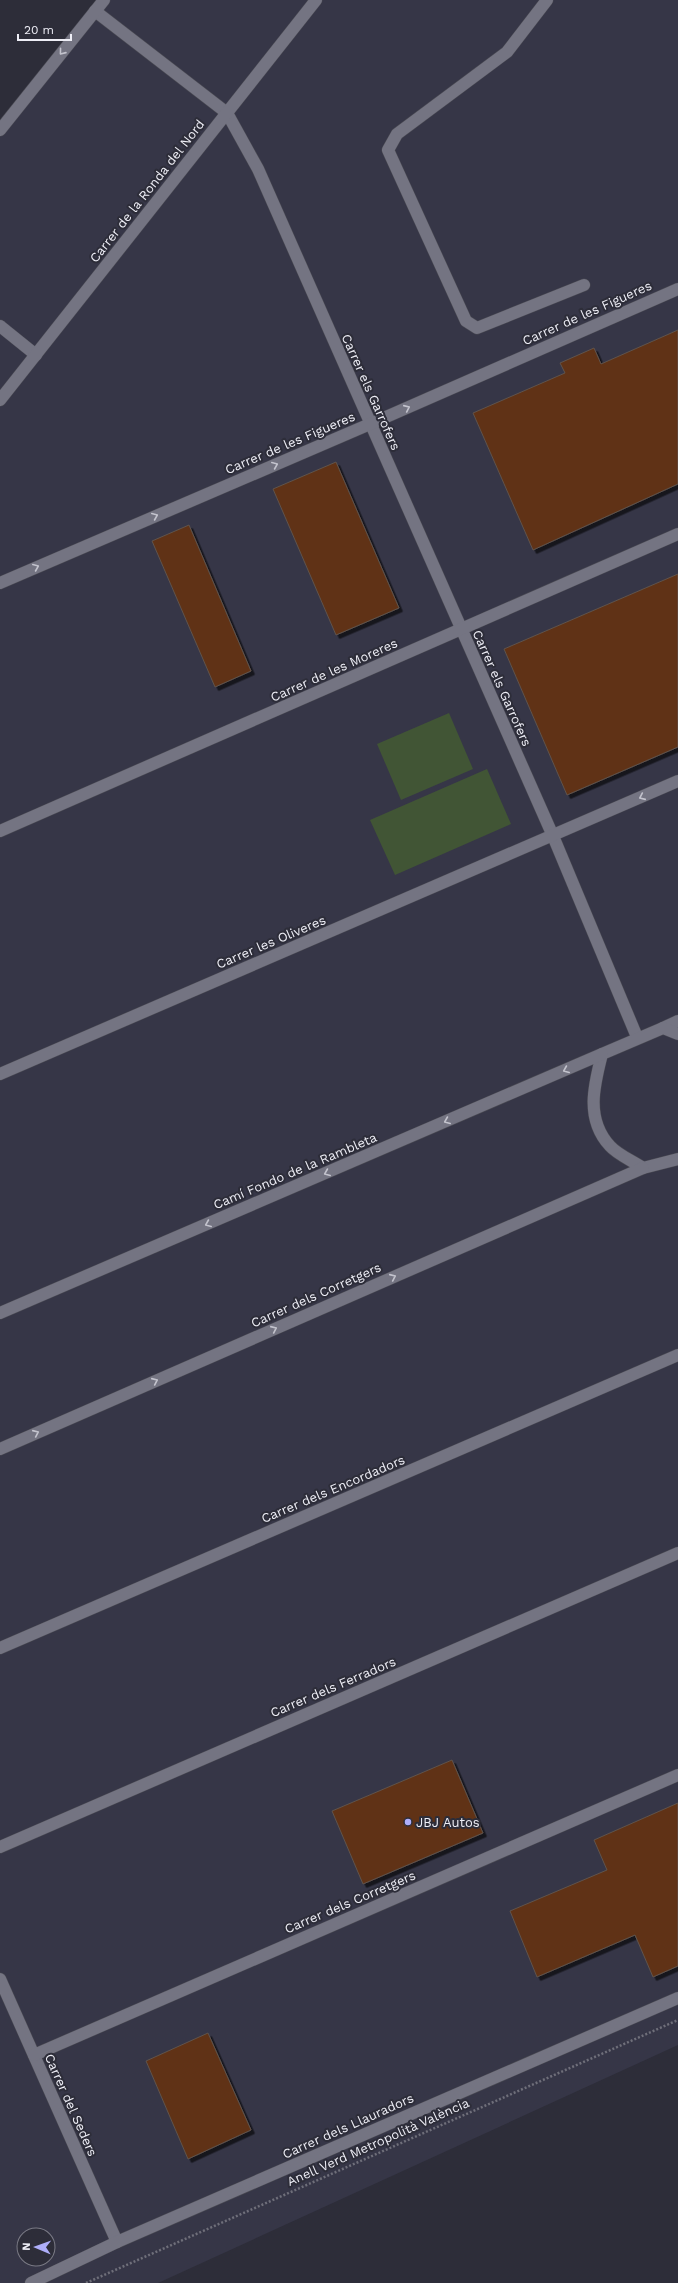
<svg xmlns="http://www.w3.org/2000/svg" width="678" height="2283" font-family="'Work Sans',sans-serif">
<style>
.built{fill:#363647;fill-rule:evenodd}
.green{fill:#415535}
.building{fill:#603315;stroke:#60534c;filter:url(#shadow)}
.lines{fill:none;stroke-linecap:round;stroke-linejoin:round}
.minor-casing{stroke:#4a4a53;stroke-width:13}
.path{stroke:#6f6f7a;stroke-width:2.5;stroke-dasharray:2 2;stroke-linecap:butt}
.minor{stroke:#747482;stroke-width:12}
.oneway{stroke:#c3c3cd}
.poi-dot{fill:#aeaefa;stroke:#2d2d39;stroke-width:1.5}
.labels{text-anchor:middle;dominant-baseline:central;stroke-width:4;stroke-linejoin:round;paint-order:stroke}
.street-label{font-size:13px;fill:#eeeef6;stroke:#2d2d39}
.poi-label{font-size:13px;fill:#eeeef6;stroke:#2d2d39;text-anchor:start}
</style>
<defs>
<filter id="shadow"><feDropShadow dx="3.5" dy="3.5" stdDeviation="0" flood-color="#0009"/></filter>
</defs>
<rect width="100%" height="100%" fill="#2d2d39"/>
<!-- built -->
<path class="built" d="M 98,0 L 678,0 L 678,2045 L 158,2283 L 0,2283 L 0,124 ZM 24,2235 L 48,2235 L 48,2259 L 24,2259 Z"/>
<!-- green -->
<g class="green">
<path d="M 449,713 L 473,769 L 401,800 L 377,744 Z"/>
<path d="M 487,769 L 511,824 L 395,875 L 370,820 Z"/>
</g>
<!-- building -->
<g class="building">
<path d="M 678,330 L 678,484 L 533,550 L 473,413 L 565,373 L 560,363 L 594,348 L 601,364 Z"/>
<path d="M 336,462 L 399,608 L 336,635 L 273,489 Z"/>
<path d="M 189,525 L 251,671 L 215,687 L 152,541 Z"/>
<path d="M 678,574 L 678,747 L 567,795 L 504,649 Z"/>
<path d="M 452,1760 L 483,1833 L 363,1884 L 332,1811 Z"/>
<path d="M 678,1803 L 678,1966 L 653,1977 L 635,1935 L 537,1977 L 510,1911 L 607,1870 L 594,1840 Z"/>
<path d="M 208,2033 L 251,2130 L 188,2159 L 146,2061 Z"/>
</g>
<g class="lines">
<!-- minor casing -->
<g class="minor-casing">
<g id="minor">
<path d="M 547,0 L 507,52 L 397,134 L 388,150 L 466,321 L 477,328 L 584,285"/>
<path d="M 95,11 L 227,113 L 258,169 L 553,836 L 637,1037"/>
<path d="M 0,130 L 104,0"/>
<path d="M 0,326 L 36,355"/>
<path d="M 0,400 L 316,0"/>
<path d="M 0,583 L 370,424 L 678,289"/>
<path d="M 0,831 L 678,534"/>
<path d="M 663,1028 L 678,1021"/>
<path d="M 678,1034 L 663,1028 L 602,1054 C 594,1085 585,1119 610,1146 C 618,1155 633,1161 643,1168 L 678,1159"/>
<path d="M 0,1074 L 678,781"/>
<path d="M 0,1313 L 602,1054"/>
<path d="M 0,1449 L 643,1168"/>
<path d="M 0,1648 L 678,1355"/>
<path d="M 0,1847 L 678,1553"/>
<path d="M 0,1979 L 117,2242"/>
<path d="M 34,2055 L 678,1775"/>
<path d="M 31,2283 L 117,2242 L 678,1998"/>
</g>
</g>
<!-- path -->
<path class="path" d="M 86,2283 L 678,2020"/>
<!-- minor -->
<use href="#minor" class="minor"/>
</g>
<!-- one-way arrows -->
<defs><path id="oneway-chevron" d="M-2-3.5L2.5 0L-2 3.5" fill="none" stroke-width="1.6" stroke-linecap="round" stroke-linejoin="round"/></defs>
<g class="oneway">
<use href="#oneway-chevron" transform="translate(62 52) rotate(129)"/>
<use href="#oneway-chevron" transform="translate(407 408) rotate(-24)"/>
<use href="#oneway-chevron" transform="translate(275 465) rotate(-23)"/>
<use href="#oneway-chevron" transform="translate(155 516) rotate(-23)"/>
<use href="#oneway-chevron" transform="translate(36 567) rotate(-23)"/>
<use href="#oneway-chevron" transform="translate(642 797) rotate(156)"/>
<use href="#oneway-chevron" transform="translate(566 1070) rotate(157)"/>
<use href="#oneway-chevron" transform="translate(447 1121) rotate(157)"/>
<use href="#oneway-chevron" transform="translate(327 1173) rotate(157)"/>
<use href="#oneway-chevron" transform="translate(208 1224) rotate(157)"/>
<use href="#oneway-chevron" transform="translate(393 1277) rotate(-24)"/>
<use href="#oneway-chevron" transform="translate(274 1329) rotate(-24)"/>
<use href="#oneway-chevron" transform="translate(155 1381) rotate(-24)"/>
<use href="#oneway-chevron" transform="translate(36 1433) rotate(-24)"/>
</g>
<!-- markers -->
<circle class="poi-dot" cx="408" cy="1822" r="4"/>
<g class="labels">
<!-- street labels -->
<g class="street-label">
<text transform="translate(147 191) rotate(-52)">Carrer de la Ronda del Nord</text>
<text transform="translate(587 313) rotate(-24)">Carrer de les Figueres</text>
<text transform="translate(371 392) rotate(66)">Carrer els Garrofers</text>
<text transform="translate(290 443) rotate(-23)">Carrer de les Figueres</text>
<text transform="translate(334 670) rotate(-24)">Carrer de les Moreres</text>
<text transform="translate(502 688) rotate(66)">Carrer els Garrofers</text>
<text transform="translate(271 942) rotate(-23)">Carrer les Oliveres</text>
<text transform="translate(295 1171) rotate(-23)">Camí Fondo de la Rambleta</text>
<text transform="translate(316 1295) rotate(-24)">Carrer dels Corretgers</text>
<text transform="translate(333 1489) rotate(-23)">Carrer dels Encordadors</text>
<text transform="translate(333 1687) rotate(-23)">Carrer dels Ferradors</text>
<text transform="translate(350 1902) rotate(-23)">Carrer dels Corretgers</text>
<text transform="translate(71 2105) rotate(66)">Carrer del Seders</text>
<text transform="translate(348 2126) rotate(-24)">Carrer dels Llauradors</text>
<text transform="translate(378 2142) rotate(-24)">Anell Verd Metropolità València</text>
</g>
<!-- poi labels -->
<g class="poi-label">
<text x="416" y="1822">JBJ Autos</text>
</g>
</g>
<!-- north arrow -->
<g transform="translate(36 2247) rotate(272)"><circle r="19" fill="#2d2d39" stroke="#7a7a85"/>
<path d="M0-3L7 15L0 10L-7 15Z" fill="#aeaefa"/>
<text y="-6" font-size="11" font-weight="bold" text-anchor="middle" fill="#eeeef6">N</text>
</g>
<!-- scale -->
<path d="M18 34v6h53v-6" fill="none" stroke="#eeeef6" stroke-width="2"/>
<text x="24" y="34" font-size="12" fill="#eeeef6" stroke="#2d2d39" stroke-width="3" paint-order="stroke">20 m</text>
</svg>
